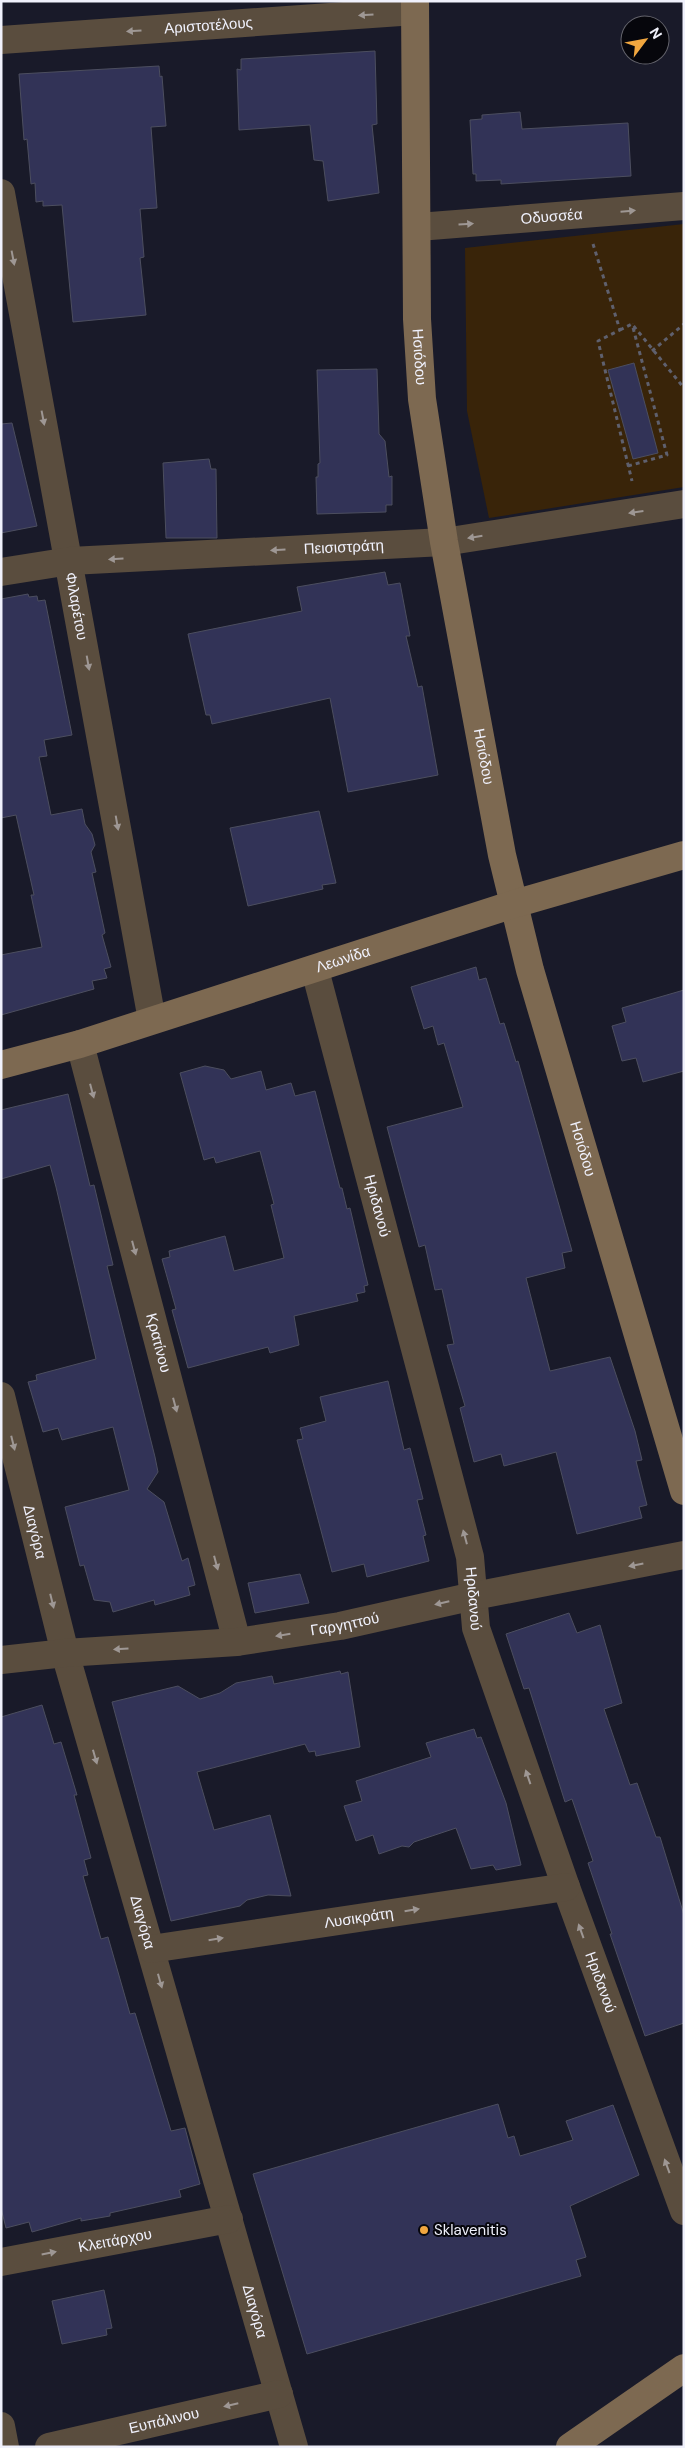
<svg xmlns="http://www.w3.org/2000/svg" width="685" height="2448" font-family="'DM Sans',sans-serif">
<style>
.green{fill:#392409}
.building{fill:#323357;stroke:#4c4e5f}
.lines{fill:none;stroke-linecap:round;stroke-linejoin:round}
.path{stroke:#5f606e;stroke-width:3;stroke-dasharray:4 4;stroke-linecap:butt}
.street{stroke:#5a4d3e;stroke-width:28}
.secondary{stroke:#7d6951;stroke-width:28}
.oneway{fill:#9e9794}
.poi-dot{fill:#f1a63f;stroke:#06060c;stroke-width:2}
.labels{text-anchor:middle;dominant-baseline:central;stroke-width:4;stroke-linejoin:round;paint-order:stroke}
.street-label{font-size:15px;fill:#f0f1fc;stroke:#06060c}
.poi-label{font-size:15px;fill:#f0f1fc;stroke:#06060c;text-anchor:start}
</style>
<rect width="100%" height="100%" fill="#191a29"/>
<!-- green -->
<path class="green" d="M 684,224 L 684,487 L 489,518 L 467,411 L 465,248 Z"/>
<!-- building -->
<g class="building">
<path d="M 375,51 L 377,124 L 372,125 L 379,193 L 328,201 L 323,161 L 314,160 L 310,125 L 239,130 L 237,69 L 241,70 L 241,59 Z"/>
<path d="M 159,66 L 160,77 L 162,76 L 166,126 L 151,127 L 157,208 L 140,209 L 144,257 L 140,258 L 146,315 L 73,322 L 62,205 L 43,206 L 43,201 L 36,202 L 35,183 L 31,184 L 27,139 L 24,140 L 19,74 Z"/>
<path d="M 520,112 L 522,129 L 628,123 L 631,176 L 501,184 L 501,180 L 476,181 L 476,174 L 473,174 L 470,120 L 482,119 L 482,115 Z"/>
<path d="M 634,363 L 658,453 L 633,459 L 608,370 Z"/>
<path d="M 377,369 L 379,434 L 385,441 L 389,477 L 392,476 L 392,505 L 386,505 L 386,512 L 317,514 L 316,477 L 318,477 L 318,464 L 320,463 L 317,370 Z"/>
<path d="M 12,423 L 37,526 L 1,533 L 1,424 Z"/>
<path d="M 209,459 L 211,469 L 216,469 L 217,538 L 166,538 L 163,463 Z"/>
<path d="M 385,572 L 388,585 L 400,583 L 410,636 L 406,636 L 418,687 L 422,686 L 438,775 L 348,792 L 330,698 L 212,724 L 210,715 L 206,715 L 188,634 L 302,611 L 297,587 Z"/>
<path d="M 28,594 L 29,597 L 37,596 L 38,601 L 45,600 L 72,735 L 44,740 L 47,756 L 39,757 L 51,815 L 82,809 L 85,824 L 92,834 L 95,845 L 91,852 L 96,872 L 92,873 L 105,933 L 102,935 L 111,967 L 104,969 L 107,978 L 92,981 L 94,989 L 1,1015 L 1,955 L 42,947 L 31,895 L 34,895 L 16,815 L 1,818 L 1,599 Z"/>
<path d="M 319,811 L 336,883 L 322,885 L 323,889 L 248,906 L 230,828 Z"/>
<path d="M 476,967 L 479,980 L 486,978 L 500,1024 L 504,1023 L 516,1062 L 518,1061 L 572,1251 L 562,1253 L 565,1268 L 526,1278 L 550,1371 L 610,1357 L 635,1431 L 642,1460 L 636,1461 L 647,1505 L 639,1507 L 642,1518 L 577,1534 L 556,1452 L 504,1466 L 501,1454 L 474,1462 L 460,1408 L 465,1406 L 447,1345 L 454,1344 L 442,1289 L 435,1290 L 425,1245 L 419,1247 L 387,1127 L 463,1107 L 444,1043 L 438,1045 L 433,1026 L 424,1029 L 411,987 Z"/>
<path d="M 684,990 L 684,1071 L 643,1082 L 636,1058 L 622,1061 L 612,1026 L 626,1022 L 622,1008 Z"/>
<path d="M 205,1066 L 224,1070 L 231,1079 L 261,1071 L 266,1090 L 291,1083 L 295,1096 L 315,1091 L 340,1188 L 342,1188 L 347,1209 L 350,1208 L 368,1285 L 364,1286 L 365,1292 L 356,1294 L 358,1301 L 294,1316 L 299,1345 L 270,1353 L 268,1347 L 188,1368 L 172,1310 L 176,1309 L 162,1259 L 170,1257 L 169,1251 L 225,1236 L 234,1271 L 284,1258 L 271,1205 L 274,1204 L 260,1151 L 216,1163 L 214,1157 L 204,1160 L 180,1073 Z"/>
<path d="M 68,1094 L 90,1186 L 94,1185 L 113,1265 L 107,1266 L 155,1457 L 158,1472 L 147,1489 L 164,1502 L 182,1561 L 188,1558 L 195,1585 L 188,1587 L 190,1595 L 155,1605 L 154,1600 L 113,1612 L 110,1602 L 94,1600 L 84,1565 L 80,1566 L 65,1507 L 129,1490 L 113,1427 L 62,1440 L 58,1428 L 43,1432 L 28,1382 L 37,1380 L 36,1375 L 96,1359 L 56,1187 L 50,1165 L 1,1179 L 1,1110 Z"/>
<path d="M 388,1381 L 404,1450 L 410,1448 L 423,1499 L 417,1500 L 426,1535 L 423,1536 L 429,1561 L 367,1577 L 364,1564 L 332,1572 L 297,1440 L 303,1439 L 300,1428 L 326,1421 L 320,1397 Z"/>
<path d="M 300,1574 L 309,1603 L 255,1613 L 248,1583 Z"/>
<path d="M 569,1613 L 577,1633 L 600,1625 L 622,1703 L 604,1709 L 630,1785 L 637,1783 L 656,1837 L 660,1837 L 684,1915 L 684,2023 L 645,2036 L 610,1934 L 612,1934 L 588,1863 L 593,1861 L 572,1799 L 565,1802 L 529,1688 L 524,1689 L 506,1634 Z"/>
<path d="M 340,1671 L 341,1674 L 348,1672 L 360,1747 L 316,1756 L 315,1751 L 309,1752 L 305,1744 L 197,1772 L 214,1830 L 270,1815 L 291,1896 L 268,1895 L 247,1900 L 240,1906 L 171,1921 L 112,1702 L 178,1686 L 200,1699 L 220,1693 L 236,1683 L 272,1676 L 274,1684 Z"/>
<path d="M 42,1705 L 54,1744 L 61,1742 L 77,1795 L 74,1795 L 91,1858 L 84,1860 L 88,1875 L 83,1876 L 101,1939 L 108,1937 L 130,2014 L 135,2013 L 171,2131 L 185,2128 L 200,2184 L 179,2190 L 181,2197 L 110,2213 L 110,2216 L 81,2221 L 81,2218 L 32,2232 L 29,2222 L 6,2228 L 1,2208 L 1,1717 Z"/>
<path d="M 474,1729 L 477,1738 L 481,1737 L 506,1803 L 521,1865 L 496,1870 L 493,1865 L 471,1869 L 456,1828 L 414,1842 L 409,1847 L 402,1846 L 379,1854 L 373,1835 L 356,1841 L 344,1806 L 362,1801 L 356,1781 L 431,1757 L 426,1743 Z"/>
<path d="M 498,2104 L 508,2138 L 514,2136 L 520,2156 L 573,2140 L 566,2121 L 613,2105 L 639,2175 L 570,2206 L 586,2257 L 576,2260 L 581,2276 L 307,2354 L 253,2174 Z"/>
<path d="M 104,2290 L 112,2328 L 106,2329 L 107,2335 L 62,2344 L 52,2301 Z"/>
</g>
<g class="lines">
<!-- path -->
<g class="path">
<path d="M 593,244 L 620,330 L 598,341 L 632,481"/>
<path d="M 620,330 L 632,324 L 684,388"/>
<path d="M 652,351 L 684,324"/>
<path d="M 628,466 L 667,455 L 632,324"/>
</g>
<!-- street -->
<g class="street">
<path id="s1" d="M 1,40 L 415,11"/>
<path id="s2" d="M 1,193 L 152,1020"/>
<path id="s3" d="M 418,227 L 684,206"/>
<path id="s4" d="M 1,572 L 70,561 L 444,542 L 684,504"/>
<path id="s5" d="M 315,970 L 470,1557 L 476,1628 L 566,1887 L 684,2211"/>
<path id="s6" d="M 80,1044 L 237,1642"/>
<path id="s7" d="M 1,1396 L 65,1653 L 294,2447"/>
<path id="s8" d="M 1,1660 L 65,1653 L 237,1642 L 340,1626 L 474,1596 L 684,1555"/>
<path id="s9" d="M 151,1949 L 566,1887"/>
<path id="s10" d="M 1,2262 L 229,2219"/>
<path d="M 1,2426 L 5,2447"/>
<path id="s11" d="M 49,2447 L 279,2394"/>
</g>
<!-- secondary -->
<g class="secondary">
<path id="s12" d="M 415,1 L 417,319 L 422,399 L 444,542 L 502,855 L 530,970 L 684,1491"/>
<path id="s13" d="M 1,1065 L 80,1044 L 514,904 L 684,855"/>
<path d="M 570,2447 L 684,2368"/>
</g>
</g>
<!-- one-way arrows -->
<defs><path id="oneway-solid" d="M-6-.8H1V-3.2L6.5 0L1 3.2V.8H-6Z" transform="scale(1.25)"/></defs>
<g class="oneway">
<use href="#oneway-solid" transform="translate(366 15) rotate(176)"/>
<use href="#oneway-solid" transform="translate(134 31) rotate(176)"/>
<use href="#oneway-solid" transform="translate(628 211) rotate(-5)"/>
<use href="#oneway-solid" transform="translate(466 224) rotate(-4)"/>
<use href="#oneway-solid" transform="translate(13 258) rotate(79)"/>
<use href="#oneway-solid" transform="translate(43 418) rotate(79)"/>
<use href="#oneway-solid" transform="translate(636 512) rotate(172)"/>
<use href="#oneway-solid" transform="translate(475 537) rotate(171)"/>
<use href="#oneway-solid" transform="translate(278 550) rotate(177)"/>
<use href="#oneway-solid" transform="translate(116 559) rotate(177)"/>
<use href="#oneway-solid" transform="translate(88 663) rotate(80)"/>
<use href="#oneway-solid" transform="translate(117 823) rotate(80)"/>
<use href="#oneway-solid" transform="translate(92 1091) rotate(75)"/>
<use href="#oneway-solid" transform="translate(134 1248) rotate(75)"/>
<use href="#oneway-solid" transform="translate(175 1405) rotate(75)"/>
<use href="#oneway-solid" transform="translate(13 1443) rotate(76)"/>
<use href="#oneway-solid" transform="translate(465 1537) rotate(-105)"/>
<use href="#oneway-solid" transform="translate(216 1563) rotate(75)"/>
<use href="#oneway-solid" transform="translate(636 1565) rotate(169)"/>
<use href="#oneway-solid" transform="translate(52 1601) rotate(76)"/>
<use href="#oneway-solid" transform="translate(442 1603) rotate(167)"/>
<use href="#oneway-solid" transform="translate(283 1635) rotate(171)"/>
<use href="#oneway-solid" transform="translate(121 1649) rotate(176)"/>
<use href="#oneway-solid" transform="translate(95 1757) rotate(74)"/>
<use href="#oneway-solid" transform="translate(528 1777) rotate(-109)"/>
<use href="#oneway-solid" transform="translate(412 1910) rotate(-9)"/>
<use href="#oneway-solid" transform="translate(581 1931) rotate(-110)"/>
<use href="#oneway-solid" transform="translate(216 1939) rotate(-9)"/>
<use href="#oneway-solid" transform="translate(160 1981) rotate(74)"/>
<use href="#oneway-solid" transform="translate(667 2166) rotate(-110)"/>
<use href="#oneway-solid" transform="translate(49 2253) rotate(-11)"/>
<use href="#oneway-solid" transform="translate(231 2405) rotate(167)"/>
</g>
<!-- markers -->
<circle class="poi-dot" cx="424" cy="2230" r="5"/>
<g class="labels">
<!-- street labels -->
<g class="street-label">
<text stroke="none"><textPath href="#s1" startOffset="208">Αριστοτέλους</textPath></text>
<text stroke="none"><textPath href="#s3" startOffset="134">Οδυσσέα</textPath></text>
<text stroke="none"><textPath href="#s12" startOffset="356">Ησιόδου</textPath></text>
<text stroke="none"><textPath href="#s4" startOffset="344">Πεισιστράτη</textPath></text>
<text stroke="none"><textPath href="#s2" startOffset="420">Φιλαρέτου</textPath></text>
<text stroke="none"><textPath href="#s12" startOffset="761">Ησιόδου</textPath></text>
<text stroke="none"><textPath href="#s13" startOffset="358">Λεωνίδα</textPath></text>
<text stroke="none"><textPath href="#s12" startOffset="1166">Ησιόδου</textPath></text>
<text stroke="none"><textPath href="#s5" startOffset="244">Ηριδανού</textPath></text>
<text stroke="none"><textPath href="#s6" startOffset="309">Κρατίνου</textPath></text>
<text stroke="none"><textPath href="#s7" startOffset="140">Διαγόρα</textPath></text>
<text stroke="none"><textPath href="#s5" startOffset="649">Ηριδανού</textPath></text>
<text stroke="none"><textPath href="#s8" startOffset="346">Γαργηττού</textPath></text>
<text stroke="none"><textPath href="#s9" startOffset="210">Λυσικράτη</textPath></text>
<text stroke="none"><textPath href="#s7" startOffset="545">Διαγόρα</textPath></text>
<text stroke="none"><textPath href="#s5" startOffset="1054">Ηριδανού</textPath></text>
<text stroke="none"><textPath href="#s10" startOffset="116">Κλειτάρχου</textPath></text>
<text stroke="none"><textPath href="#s7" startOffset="950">Διαγόρα</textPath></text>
<text stroke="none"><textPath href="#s11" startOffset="118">Ευπάλινου</textPath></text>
</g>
<!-- poi labels -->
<g class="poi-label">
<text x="434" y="2230">Sklavenitis</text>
</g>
</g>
<!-- border -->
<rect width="685" height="2448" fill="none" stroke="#f0f1fc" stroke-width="5"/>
<!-- north arrow -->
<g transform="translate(645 40) rotate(58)"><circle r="24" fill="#06060c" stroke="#64646c"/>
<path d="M0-4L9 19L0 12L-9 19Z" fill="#f1a63f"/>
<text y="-8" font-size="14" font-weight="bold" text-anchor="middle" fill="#f0f1fc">N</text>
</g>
</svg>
